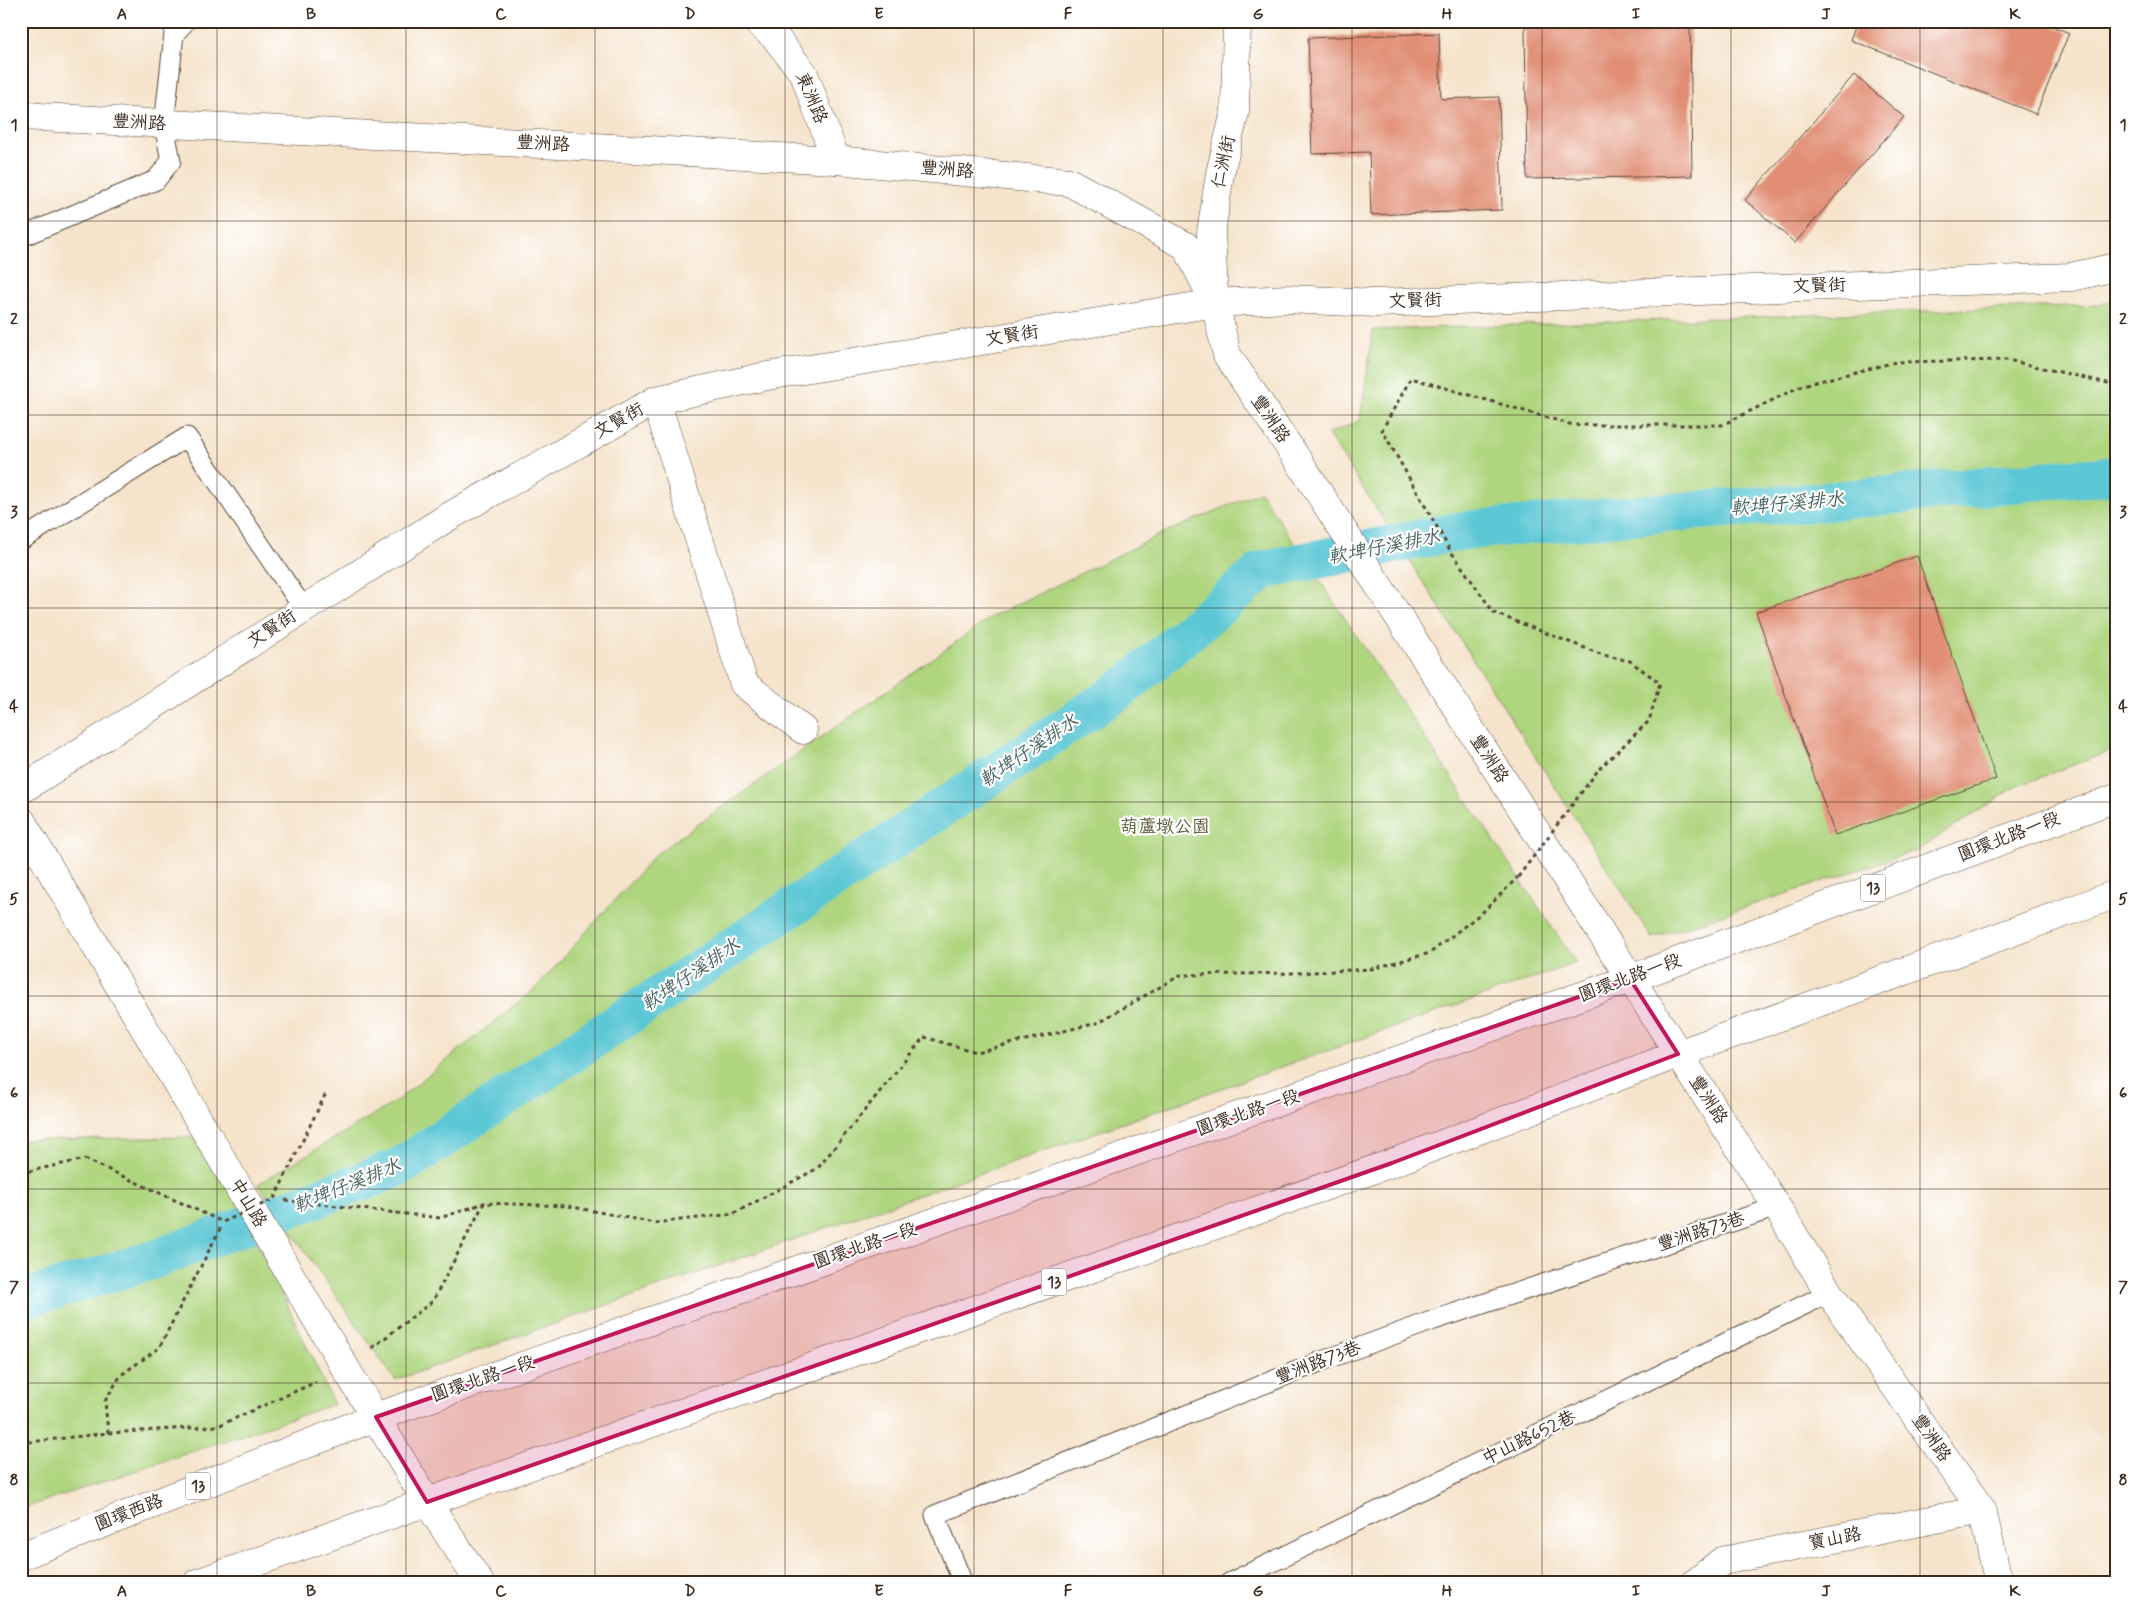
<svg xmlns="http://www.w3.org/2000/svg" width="2137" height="1604" font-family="Mynerve,'LXGW WenKai TC',sans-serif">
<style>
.green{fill:#afd57f;stroke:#75804e}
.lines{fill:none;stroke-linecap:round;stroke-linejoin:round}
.canal{stroke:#5cc7d5;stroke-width:39}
.building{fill:#e18e75}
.lane-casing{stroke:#574638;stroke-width:21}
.street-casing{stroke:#574638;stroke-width:29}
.secondary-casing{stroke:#574638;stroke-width:29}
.primary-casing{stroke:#574638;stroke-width:29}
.path{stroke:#574638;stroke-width:3;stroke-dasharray:4 4;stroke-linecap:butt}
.lane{stroke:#fff;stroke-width:19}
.street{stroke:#fff;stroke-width:28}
.secondary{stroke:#fff;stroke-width:28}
.primary{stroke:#fff;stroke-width:28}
.path-bridge{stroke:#574638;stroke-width:3;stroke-dasharray:4 4;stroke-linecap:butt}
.marked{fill:#c2185b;fill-opacity:0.2;stroke:#c2185b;stroke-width:4;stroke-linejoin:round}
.grid{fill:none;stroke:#3b2a1e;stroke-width:1;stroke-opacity:0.55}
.labels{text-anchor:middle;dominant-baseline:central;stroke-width:4.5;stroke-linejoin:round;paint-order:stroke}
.shield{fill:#fff;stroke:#766a62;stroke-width:1}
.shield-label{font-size:16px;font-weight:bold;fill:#3b2a1e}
.street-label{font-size:18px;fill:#3b2a1e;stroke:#fff}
.park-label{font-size:18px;fill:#5e5d3b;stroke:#fff}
.water-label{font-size:19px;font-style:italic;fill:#47615e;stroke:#fff}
.neatline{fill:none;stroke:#3b2a1e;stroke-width:2}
.grid-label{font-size:16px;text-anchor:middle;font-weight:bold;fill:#3b2a1e}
</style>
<rect width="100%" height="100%" fill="#fff"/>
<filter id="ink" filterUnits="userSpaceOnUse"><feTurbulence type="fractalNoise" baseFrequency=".02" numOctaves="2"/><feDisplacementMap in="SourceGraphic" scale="10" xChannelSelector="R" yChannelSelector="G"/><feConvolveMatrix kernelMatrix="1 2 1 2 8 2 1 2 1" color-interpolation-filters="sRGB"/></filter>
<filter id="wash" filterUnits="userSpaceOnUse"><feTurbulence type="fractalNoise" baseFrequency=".0096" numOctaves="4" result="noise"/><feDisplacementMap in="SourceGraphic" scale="20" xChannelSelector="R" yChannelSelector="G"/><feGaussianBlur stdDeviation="1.12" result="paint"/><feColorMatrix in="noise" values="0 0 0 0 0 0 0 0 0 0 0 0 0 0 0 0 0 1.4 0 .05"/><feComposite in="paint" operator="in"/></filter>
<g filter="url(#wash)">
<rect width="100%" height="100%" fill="#f5e3cb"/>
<!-- green -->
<g class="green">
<path d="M 2116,299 L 2116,749 L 2017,786 L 1918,850 L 1652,938 L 1328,434 L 1360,421 L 1373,330 L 2101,305 Z"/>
<path d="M 1260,492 L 1576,963 L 395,1380 L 258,1184 L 395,1102 L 536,988 L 656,854 L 993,616 L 1166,532 Z"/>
<path d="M 196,1137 L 241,1208 L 334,1404 L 21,1509 L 21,1140 Z"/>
</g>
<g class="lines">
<!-- canal -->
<path class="canal" d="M 21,1300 L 153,1260 L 400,1167 L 1122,689 L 1263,570 L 1461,531 L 1648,514 L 1820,502 L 2048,480 L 2116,476"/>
</g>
<g id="blocks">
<!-- building -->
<g class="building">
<path d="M 1858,21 L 2040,21 L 2069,33 L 2036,114 L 1851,40 Z"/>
<path d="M 1690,24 L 1692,176 L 1527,179 L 1525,26 Z"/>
<path d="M 1439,33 L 1441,99 L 1499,97 L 1502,210 L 1371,215 L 1369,152 L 1312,154 L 1308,38 Z"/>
<path d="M 1854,75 L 1904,117 L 1795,243 L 1745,200 Z"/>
<path d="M 1917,556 L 1996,779 L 1835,835 L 1756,612 Z"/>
</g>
</g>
</g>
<g filter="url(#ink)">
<use href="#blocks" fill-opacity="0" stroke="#574638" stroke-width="1"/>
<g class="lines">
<!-- lane casing -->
<g class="lane-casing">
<g id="lane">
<path d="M 21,237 L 156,180 L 171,161 L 164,125 L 174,34 L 186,21"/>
<path d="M 21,540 L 187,437 L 304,609"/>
<path d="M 963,1583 L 935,1515 L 1322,1361 L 1434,1320 L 1777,1207"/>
<path d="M 1229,1583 L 1829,1293"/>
</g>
</g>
<!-- street casing -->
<g class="street-casing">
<g id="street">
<path d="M 656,400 L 744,684 L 803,730"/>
<path d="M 21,790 L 448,517 L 656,400 L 767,376 L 1215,303 L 1286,299 L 1376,303 L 2071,277 L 2116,267"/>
<path d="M 1695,1583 L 1722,1561 L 1982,1510"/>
</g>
</g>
<!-- secondary casing -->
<g class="secondary-casing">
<g id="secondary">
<path d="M 756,21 L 775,37 L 804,74 L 836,160"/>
<path d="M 21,116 L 836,160 L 1069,182 L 1186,246 L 1215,303 L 1227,355 L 1298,460 L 1777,1207 L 1829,1293 L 1982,1510 L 1999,1583"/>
<path d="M 1214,292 L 1211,233 L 1220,173 L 1235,112 L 1237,21"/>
<path d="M 21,820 L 346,1369 L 427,1502 L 480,1583"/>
</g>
</g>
<!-- primary casing -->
<g class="primary-casing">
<g id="primary">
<path d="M 21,1556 L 376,1417 L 1630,979 L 2116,798"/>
<path d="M 197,1583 L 1392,1163 L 1678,1054 L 2116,894"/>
</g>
</g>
<!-- path -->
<g class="path">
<path d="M 1599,769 L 1649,721 L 1660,683 L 1630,661 L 1603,655 L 1494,613 L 1450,550 L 1382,430 L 1411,378 L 1573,425 L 1722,425 L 1803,385 L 1896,362 L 2008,360 L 2116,385"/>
<path d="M 21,1173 L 85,1159"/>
<path d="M 285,1200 L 440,1218 L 484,1203 L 466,1210"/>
<path d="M 372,1348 L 433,1301 L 484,1203 L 568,1206 L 654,1223 L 733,1214 L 818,1168 L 924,1037 L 976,1052 L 1097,1023 L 1181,975 L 1295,973 L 1371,969 L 1430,953 L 1484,911 L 1518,877"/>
<path d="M 108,1433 L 105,1401 L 121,1375 L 159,1348 L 222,1225"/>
<path d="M 21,1443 L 108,1433 L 218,1426 L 316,1382"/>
</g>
<!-- lane -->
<use href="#lane" class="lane"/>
<!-- street -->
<use href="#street" class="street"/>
<!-- secondary -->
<use href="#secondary" class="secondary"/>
<!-- primary -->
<use href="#primary" class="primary"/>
<!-- path-bridge -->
<g class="path-bridge">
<path d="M 1518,877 L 1599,769"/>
<path d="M 85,1159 L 223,1222 L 274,1199 L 327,1091"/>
</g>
</g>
</g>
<!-- marked area -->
<path class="marked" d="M 1630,979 L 1678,1054 L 1392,1163 L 427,1502 L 376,1417 Z"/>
<!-- grid -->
<path class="grid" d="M 217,21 L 217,1583M 406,21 L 406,1583M 595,21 L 595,1583M 785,21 L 785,1583M 974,21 L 974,1583M 1163,21 L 1163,1583M 1352,21 L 1352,1583M 1542,21 L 1542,1583M 1731,21 L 1731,1583M 1920,21 L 1920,1583M 21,221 L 2116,221M 21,415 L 2116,415M 21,608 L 2116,608M 21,802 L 2116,802M 21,996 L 2116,996M 21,1189 L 2116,1189M 21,1383 L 2116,1383"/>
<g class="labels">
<!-- shield labels -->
<g class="shield">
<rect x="1860.5" y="874.5" width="25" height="27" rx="4"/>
<rect x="1041.5" y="1268.5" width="25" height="27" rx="4"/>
<rect x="185.5" y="1472.5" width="25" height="27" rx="4"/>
</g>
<g class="shield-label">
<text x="1873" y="888">13</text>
<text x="1054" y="1282">13</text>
<text x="198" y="1486">13</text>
</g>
<!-- street labels -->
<g class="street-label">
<text transform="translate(811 98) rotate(67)">東洲路</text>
<text transform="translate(139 123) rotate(3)">豐洲路</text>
<text transform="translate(543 144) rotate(3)">豐洲路</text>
<text transform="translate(1224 162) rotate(-78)">仁洲街</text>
<text transform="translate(947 170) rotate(5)">豐洲路</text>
<text transform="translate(1819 286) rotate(-2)">文賢街</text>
<text transform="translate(1415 301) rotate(-2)">文賢街</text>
<text transform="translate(1012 336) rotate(-9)">文賢街</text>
<text transform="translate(1270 419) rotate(56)">豐洲路</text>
<text transform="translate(619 421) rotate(-29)">文賢街</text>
<text transform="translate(272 629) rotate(-33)">文賢街</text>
<text transform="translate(1489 759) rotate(57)">豐洲路</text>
<text transform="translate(2009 837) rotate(-21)">圓環北路一段</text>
<text transform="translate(1630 978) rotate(-20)">圓環北路一段</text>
<text transform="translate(1708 1100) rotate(57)">豐洲路</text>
<text transform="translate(1248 1113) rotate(-19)">圓環北路一段</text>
<text transform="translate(248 1203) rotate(59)">中山路</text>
<text transform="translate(1701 1232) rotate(-18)">豐洲路73巷</text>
<text transform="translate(865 1246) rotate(-19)">圓環北路一段</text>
<text transform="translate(1318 1363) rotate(-21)">豐洲路73巷</text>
<text transform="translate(483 1379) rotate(-19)">圓環北路一段</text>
<text transform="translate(1529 1438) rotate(-26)">中山路652巷</text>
<text transform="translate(1931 1438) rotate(55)">豐洲路</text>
<text transform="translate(129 1513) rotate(-21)">圓環西路</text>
<text transform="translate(1835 1539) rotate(-11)">寶山路</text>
</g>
<!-- park labels -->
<g class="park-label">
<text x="1165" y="827">葫蘆墩公園</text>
</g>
<!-- water labels -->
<g class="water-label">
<text transform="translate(1787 504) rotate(-5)">軟埤仔溪排水</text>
<text transform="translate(1384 547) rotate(-11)">軟埤仔溪排水</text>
<text transform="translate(1029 751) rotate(-34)">軟埤仔溪排水</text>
<text transform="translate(691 975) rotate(-34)">軟埤仔溪排水</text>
<text transform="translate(347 1186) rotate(-22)">軟埤仔溪排水</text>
</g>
</g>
<!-- margin -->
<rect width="2137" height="1604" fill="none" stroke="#fff" stroke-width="55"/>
<rect x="28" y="28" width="2082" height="1548" class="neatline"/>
<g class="grid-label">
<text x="122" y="19">A</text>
<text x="311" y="19">B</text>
<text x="501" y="19">C</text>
<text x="690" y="19">D</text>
<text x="879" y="19">E</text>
<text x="1068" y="19">F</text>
<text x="1258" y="19">G</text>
<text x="1447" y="19">H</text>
<text x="1636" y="19">I</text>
<text x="1826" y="19">J</text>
<text x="2015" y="19">K</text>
<text x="14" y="130">1</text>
<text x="2123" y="130">1</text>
<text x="14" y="324">2</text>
<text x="2123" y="324">2</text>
<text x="14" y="517">3</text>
<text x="2123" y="517">3</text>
<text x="14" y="711">4</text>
<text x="2123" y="711">4</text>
<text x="14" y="904">5</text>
<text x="2123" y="904">5</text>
<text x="14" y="1098">6</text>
<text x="2123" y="1098">6</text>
<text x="14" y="1292">7</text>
<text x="2123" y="1292">7</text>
<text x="14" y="1485">8</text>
<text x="2123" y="1485">8</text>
<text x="122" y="1596">A</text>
<text x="311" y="1596">B</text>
<text x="501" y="1596">C</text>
<text x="690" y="1596">D</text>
<text x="879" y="1596">E</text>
<text x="1068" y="1596">F</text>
<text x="1258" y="1596">G</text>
<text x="1447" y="1596">H</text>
<text x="1636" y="1596">I</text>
<text x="1826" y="1596">J</text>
<text x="2015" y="1596">K</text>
</g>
</svg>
